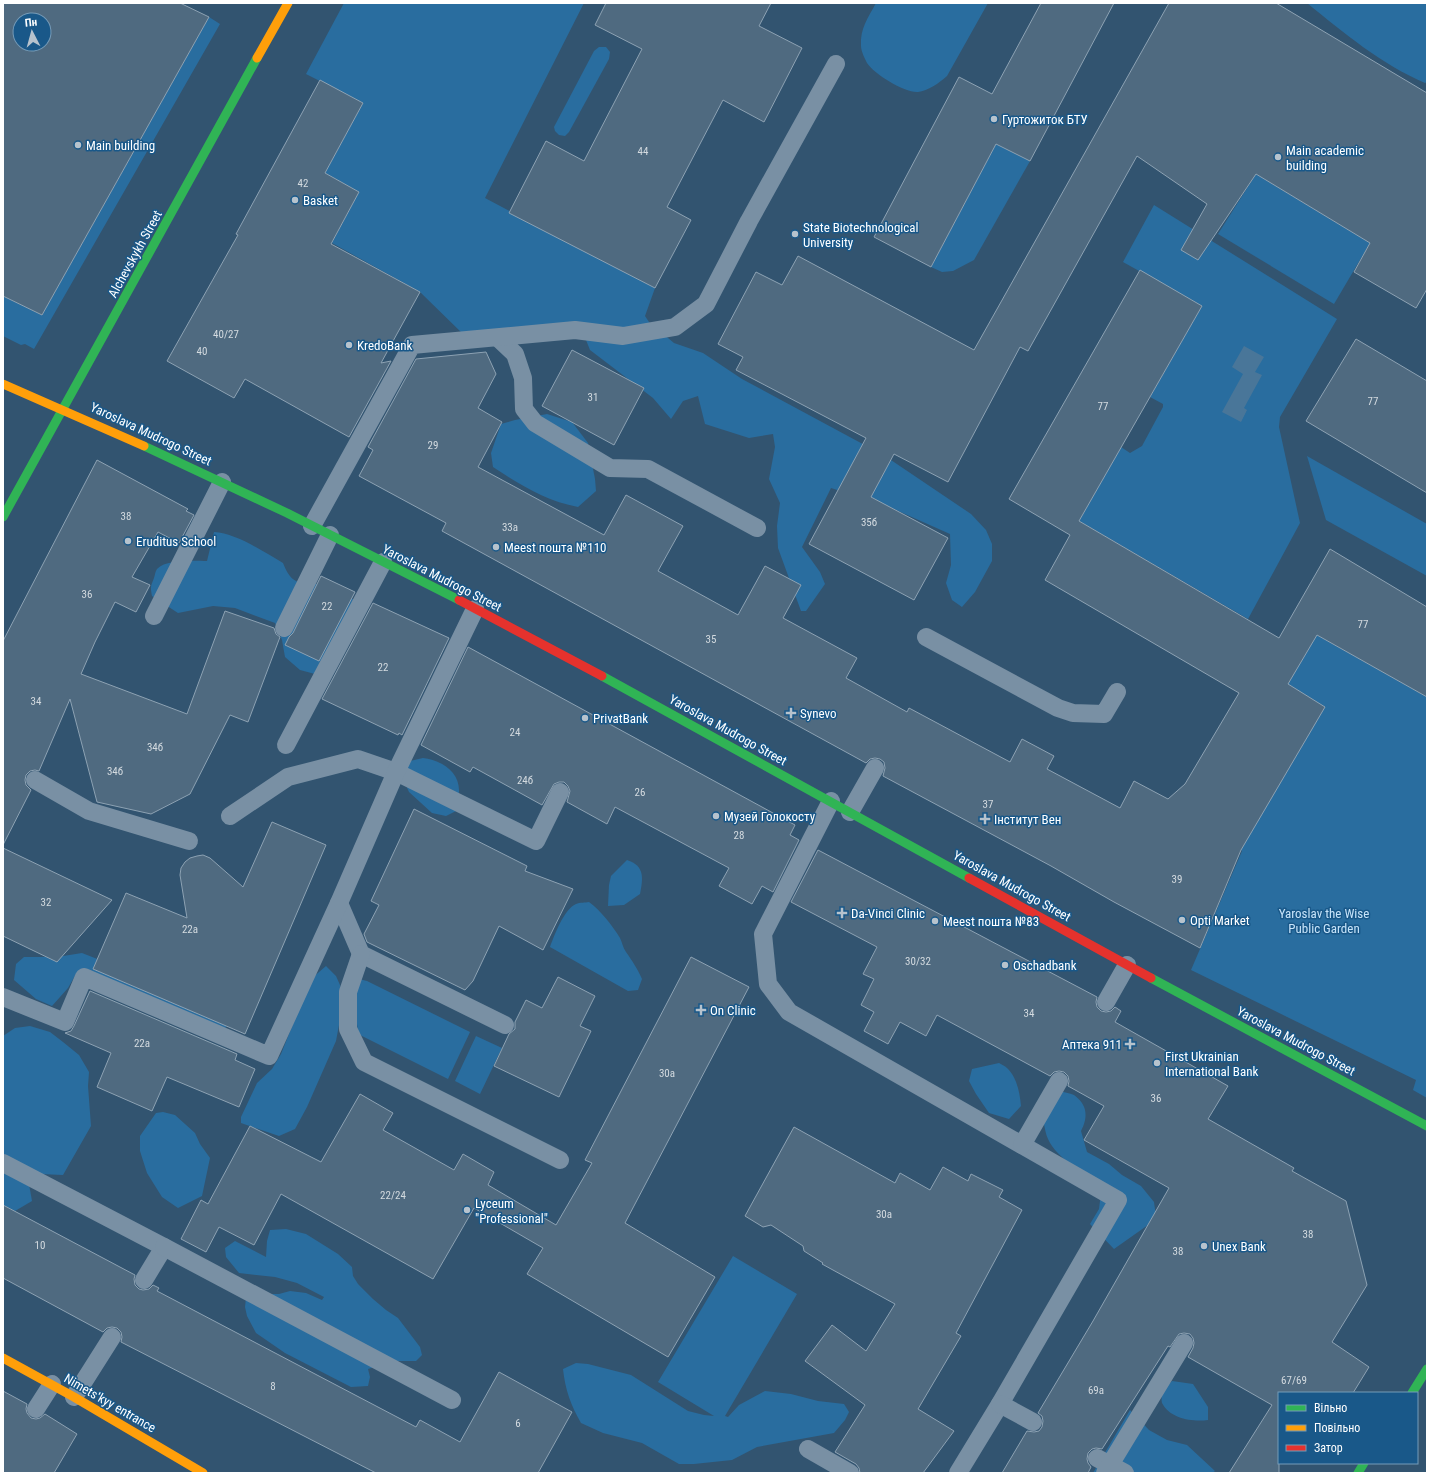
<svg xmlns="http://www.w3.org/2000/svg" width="1430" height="1476" font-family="'Roboto Condensed',sans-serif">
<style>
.green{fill:#296d9f}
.water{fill:#497699}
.building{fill:#4f6a80;stroke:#8da2b3;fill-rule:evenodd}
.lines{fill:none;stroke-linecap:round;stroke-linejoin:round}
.lane{stroke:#7990a4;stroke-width:18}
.fast{stroke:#30b455;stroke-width:9}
.slow{stroke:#ff9f0a;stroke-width:9}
.jam{stroke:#e5322d;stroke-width:9}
.poi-dot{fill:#b7c3cd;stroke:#195889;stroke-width:1.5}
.labels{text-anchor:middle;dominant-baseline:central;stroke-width:3;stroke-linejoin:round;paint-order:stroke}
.number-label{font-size:11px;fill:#d3dadf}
.poi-label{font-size:13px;fill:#fff;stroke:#195889;text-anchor:start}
.street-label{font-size:13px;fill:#fff;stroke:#195889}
.park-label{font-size:13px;fill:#c7e4fa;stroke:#195889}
</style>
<rect width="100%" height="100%" fill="#325470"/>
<!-- green -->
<g class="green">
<path d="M 344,3 L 584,3 L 485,198 L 655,288 L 645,316 L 649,322 L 674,343 L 703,353 L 742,379 L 885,456 L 971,514 L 986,530 L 992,544 L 992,561 L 975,592 L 962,607 L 952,600 L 946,583 L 951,565 L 950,534 L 887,506 L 831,488 L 802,547 L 820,572 L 825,584 L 806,611 L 801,611 L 778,548 L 777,526 L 780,503 L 769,479 L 775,447 L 773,434 L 749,438 L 705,424 L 698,396 L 683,401 L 671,419 L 653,398 L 590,350 L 584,335 L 464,335 L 420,292 L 332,243 L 359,192 L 325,173 L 363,103 L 306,74 Z"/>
<path d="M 876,3 L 988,3 L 947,76 C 939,83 928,91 918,92 C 905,93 874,74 867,63 C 865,59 861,51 861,46 C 860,28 868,18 876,3 Z"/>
<path d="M 1307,3 L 1424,3 L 1427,5 L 1427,82 L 1425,83 C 1381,64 1344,33 1307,3 Z"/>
<path d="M 209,17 L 220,24 L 34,349 L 25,344 L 21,345 L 3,336 L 3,296 L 42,315 Z"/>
<path d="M 599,47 L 606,47 L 610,52 L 609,59 L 569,132 L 565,136 L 559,135 L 555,131 L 554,127 L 594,51 Z"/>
<path d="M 996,144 L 1030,161 L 974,260 L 953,271 L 942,272 L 931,267 Z"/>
<path d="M 1256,174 L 1370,243 L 1334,304 L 1218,234 Z"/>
<path d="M 1154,205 L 1337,319 L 1280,417 L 1279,427 L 1300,523 L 1248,619 L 1079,521 L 1121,447 L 1130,453 L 1142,446 L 1163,407 L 1163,404 L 1150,397 L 1202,306 L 1123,262 Z"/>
<path d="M 547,414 L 572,422 L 588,443 L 595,479 L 596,491 L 578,507 C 546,501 520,485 493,467 L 491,453 L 501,424 L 515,420 Z"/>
<path d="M 1307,456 L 1427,524 L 1427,576 L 1326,520 Z"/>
<path d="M 214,532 C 236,533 264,552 283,563 C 294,593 308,578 330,587 C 340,591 351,598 361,604 L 315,674 L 300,670 L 285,657 L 282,640 L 275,623 L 235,608 L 213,606 L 178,613 L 152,596 C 150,586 151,586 154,578 C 155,575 155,572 157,569 C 167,559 193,561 207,561 Z"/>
<path d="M 1308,630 L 1427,697 L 1427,1098 L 1413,1090 L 1416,1080 L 1191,970 L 1242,851 L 1241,850 L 1278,688 Z"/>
<path d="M 423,758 C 440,760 460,771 459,792 C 459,798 457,805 456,811 L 446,816 L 432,813 L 409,792 L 403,779 L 410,761 Z"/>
<path d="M 627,860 C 645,866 643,878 640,894 L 624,905 L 608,906 L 609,885 L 611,876 Z"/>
<path d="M 589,902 C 601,911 612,925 620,938 C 622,942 623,948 626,952 C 633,962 637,968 642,979 L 638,990 L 628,991 L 550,947 C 554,936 564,909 576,904 C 580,902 585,903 589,902 Z"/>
<path d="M 82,953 L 212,1004 L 230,1023 L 224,1029 L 76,974 L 68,988 L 52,1006 L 36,999 L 14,980 L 16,964 L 24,957 L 57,957 Z"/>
<path d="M 326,966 L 336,976 L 340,985 L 343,1004 L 336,1041 L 307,1107 L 295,1129 L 279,1136 L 241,1123 L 241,1117 L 257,1083 L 272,1069 L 281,1054 L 311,979 Z"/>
<path d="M 359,979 L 367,981 L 470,1032 L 448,1079 L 358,1034 L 355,1003 Z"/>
<path d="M 30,1026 L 50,1032 L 63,1042 L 79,1055 L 89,1072 L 88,1086 L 91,1126 L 63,1175 L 40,1174 L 3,1158 L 3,1036 L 15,1028 Z"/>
<path d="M 476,1036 L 502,1048 L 480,1094 L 455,1081 Z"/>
<path d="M 999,1063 C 1001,1064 1005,1066 1007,1068 C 1017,1077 1020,1094 1021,1106 L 1009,1119 L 989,1113 L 976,1094 L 969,1081 L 972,1069 Z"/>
<path d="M 1059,1091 C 1063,1092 1070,1093 1074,1095 C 1088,1105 1088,1118 1081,1131 L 1087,1152 L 1109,1164 L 1122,1175 L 1141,1186 L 1154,1202 L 1156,1217 L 1148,1225 L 1114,1249 L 1090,1224 L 1099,1209 L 1102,1185 C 1085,1174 1057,1159 1048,1139 C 1046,1135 1045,1129 1044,1124 Z"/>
<path d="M 163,1112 L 175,1115 L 195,1133 L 200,1144 L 210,1158 L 202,1196 L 178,1208 L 162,1197 L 147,1173 L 140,1151 L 140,1136 L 156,1113 Z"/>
<path d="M 3,1172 L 29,1184 L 32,1201 L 15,1211 L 3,1205 Z"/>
<path d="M 286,1229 L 306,1234 L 338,1254 L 352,1267 L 353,1276 L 358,1284 L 373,1299 L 386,1310 L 398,1318 L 420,1347 L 422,1355 L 416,1361 L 394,1361 L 368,1369 L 370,1377 L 368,1386 L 351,1387 L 285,1353 L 256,1333 L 247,1316 L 245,1307 L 246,1298 L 273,1294 L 279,1294 L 290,1291 L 306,1293 L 322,1300 L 324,1297 L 297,1283 L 275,1277 L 239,1273 L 226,1257 L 225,1248 L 235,1241 L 266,1257 L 267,1241 L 270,1230 Z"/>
<path d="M 733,1256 L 797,1294 L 725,1416 L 728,1417 L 739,1405 L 765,1391 L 791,1394 L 818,1401 L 844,1404 L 849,1412 L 845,1420 L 834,1433 L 757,1447 L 732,1460 L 694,1464 L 679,1464 L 642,1443 L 603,1433 L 581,1423 C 571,1406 565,1389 563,1369 L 576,1363 L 588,1364 L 631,1375 L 688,1411 L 704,1415 L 714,1416 L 658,1382 Z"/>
<path d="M 1172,1381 L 1193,1384 L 1208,1407 L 1208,1420 C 1193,1422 1170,1419 1162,1403 C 1161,1400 1162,1395 1162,1391 Z"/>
<path d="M 1130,1410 L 1149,1430 L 1167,1440 L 1187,1445 L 1215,1471 L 1212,1473 L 1093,1473 Z"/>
</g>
<!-- water -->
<path class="water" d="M 1244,346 L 1264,357 L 1255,372 L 1262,375 L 1244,408 L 1247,410 L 1241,422 L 1222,412 L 1243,374 L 1232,367 Z"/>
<!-- building -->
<g class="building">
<path d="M 3,3 L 180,3 L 209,17 L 42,315 L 3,296 ZM 20,20 L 44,20 L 44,44 L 20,44 Z"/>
<path d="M 606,3 L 771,3 L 759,26 L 802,48 L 764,122 L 723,100 L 667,207 L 691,220 L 655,288 L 509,213 L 546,141 L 584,161 L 642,49 L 595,25 Z"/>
<path d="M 1041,3 L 1114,3 L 1030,161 L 996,144 L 931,267 L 874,237 L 959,77 L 992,94 Z"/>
<path d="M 1169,3 L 1276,3 L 1427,93 L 1427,289 L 1416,308 L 1354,272 L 1370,243 L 1256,174 L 1198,260 L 1181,250 L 1207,204 L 1137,156 L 1028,351 L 1020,347 L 948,482 L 894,454 L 871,497 L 948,538 L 914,600 L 809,544 L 866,438 L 736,370 L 743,357 L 718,344 L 756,272 L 782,285 L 798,256 L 974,350 Z"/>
<path d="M 320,80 L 363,103 L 325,173 L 359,192 L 331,244 L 420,292 L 381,363 L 391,361 L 349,437 L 245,379 L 234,398 L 167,361 L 238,235 L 236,234 Z"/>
<path d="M 1140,270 L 1202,306 L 1079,521 L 1279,638 L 1330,549 L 1427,607 L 1427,697 L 1317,635 L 1288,684 L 1325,707 L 1241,850 L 1200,948 L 1114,902 L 1051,866 L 883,776 L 885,768 L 884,762 L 880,759 L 875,758 L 870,759 L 866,763 L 442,531 L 446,523 L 359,476 L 373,450 L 368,447 L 416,359 L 486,352 L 496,374 L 478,408 L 502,422 L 478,467 L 604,535 L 626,495 L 683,526 L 658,571 L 738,615 L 765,566 L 801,585 L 783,618 L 857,658 L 846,678 L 907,712 L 909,708 L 1010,762 L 1022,739 L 1054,756 L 1047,769 L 1120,808 L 1134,781 L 1168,799 L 1185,784 L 1239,693 L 1045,580 L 1070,535 L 1009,499 Z"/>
<path d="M 1356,339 L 1427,381 L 1427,493 L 1306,421 Z"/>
<path d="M 572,350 L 644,388 L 614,445 L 542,406 Z"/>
<path d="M 97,460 L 188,509 L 186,511 L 194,515 L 179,543 L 158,532 L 132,577 L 150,585 L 136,612 L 115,602 L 95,642 L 81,674 L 187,714 L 225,611 L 274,628 L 276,634 L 280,637 L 248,722 L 230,715 L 190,794 L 151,814 L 97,802 L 70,699 L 39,771 L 35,770 L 30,771 L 26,775 L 25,780 L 26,785 L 31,790 L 3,845 L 3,641 Z"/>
<path d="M 321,576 L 355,592 L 319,661 L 285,645 L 289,637 L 293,633 Z"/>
<path d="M 373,603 L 449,638 L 402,735 L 399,733 L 398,735 L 322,699 Z"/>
<path d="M 468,647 L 795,825 L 790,835 L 799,840 L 773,892 L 762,886 L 752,904 L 719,886 L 729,868 L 615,807 L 607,824 L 567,802 L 570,791 L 568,786 L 564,782 L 559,782 L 554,784 L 542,805 L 473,767 L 470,772 L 421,745 Z"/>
<path d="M 414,809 L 527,866 L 525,871 L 573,889 L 543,950 L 499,926 L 473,981 L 465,990 L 367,942 L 364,934 L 379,905 L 371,901 Z"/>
<path d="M 272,822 L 326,845 L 245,1034 L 93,969 L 126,893 L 187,918 L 180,875 L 181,868 L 185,862 L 190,858 L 197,856 L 203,855 L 210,858 L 243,887 Z"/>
<path d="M 3,848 L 112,900 L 57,962 L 3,936 Z"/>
<path d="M 818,850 L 1097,997 L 1096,1002 L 1097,1007 L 1101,1011 L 1106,1012 L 1111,1011 L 1115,1007 L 1121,1011 L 1115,1022 L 1228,1086 L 1208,1119 L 1294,1168 L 1292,1171 L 1346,1201 L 1367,1285 L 1332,1342 L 1369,1367 L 1353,1393 L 1279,1393 L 1279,1473 L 1229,1473 L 1272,1405 L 1188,1357 L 1193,1348 L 1194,1343 L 1193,1338 L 1190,1334 L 1184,1333 L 1179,1334 L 1170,1347 L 1168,1346 L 1102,1449 L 1096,1448 L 1092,1449 L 1088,1453 L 1087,1459 L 1088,1463 L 1091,1467 L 1088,1473 L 1002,1473 L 1027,1431 L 1034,1432 L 1039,1431 L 1042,1427 L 1043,1421 L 1042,1416 L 1038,1413 L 1093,1321 L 1169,1188 L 1084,1140 L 1104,1106 L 1068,1086 L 1069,1081 L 1068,1076 L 1064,1072 L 1059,1071 L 1054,1072 L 1050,1076 L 937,1015 L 926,1036 L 900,1022 L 888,1044 L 864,1031 L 874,1012 L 861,1005 L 874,979 L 863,974 L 877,947 L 791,902 Z"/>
<path d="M 691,957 L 749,987 L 625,1223 L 715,1277 L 668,1357 L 527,1274 L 543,1248 L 474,1208 L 433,1279 L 281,1194 L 254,1245 L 219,1227 L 206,1252 L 181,1239 L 201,1200 L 208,1204 L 250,1126 L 321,1162 L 360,1094 L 393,1113 L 383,1130 L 454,1170 L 463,1154 L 494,1172 L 488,1185 L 556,1225 L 592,1163 L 585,1160 Z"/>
<path d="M 558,977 L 595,996 L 580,1026 L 591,1031 L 559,1097 L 494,1066 L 509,1034 L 515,1029 L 515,1022 L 526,1000 L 542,1008 Z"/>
<path d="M 90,991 L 237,1054 L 235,1060 L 255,1069 L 239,1107 L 167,1077 L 152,1111 L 97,1087 L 111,1053 L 65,1033 L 71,1031 L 74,1026 Z"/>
<path d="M 794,1127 L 895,1183 L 900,1173 L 930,1190 L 943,1167 L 968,1181 L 971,1174 L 1003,1190 L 999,1197 L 1022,1210 L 956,1333 L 961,1336 L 918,1409 L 954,1431 L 923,1473 L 860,1473 L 859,1468 L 856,1464 L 835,1452 L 865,1405 L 805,1361 L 832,1325 L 866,1351 L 895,1304 L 822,1264 L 823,1263 L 804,1251 L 803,1246 L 771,1225 L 763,1227 L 745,1216 Z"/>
<path d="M 3,1205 L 135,1275 L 134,1279 L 135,1285 L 139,1289 L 143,1290 L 149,1289 L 153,1285 L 159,1288 L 157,1291 L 416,1427 L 420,1420 L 460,1442 L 499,1372 L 572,1412 L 538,1473 L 376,1473 L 121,1342 L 122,1337 L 121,1332 L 117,1328 L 112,1327 L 107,1328 L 103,1332 L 3,1278 Z"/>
<path d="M 3,1391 L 27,1404 L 26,1409 L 27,1413 L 31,1418 L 36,1419 L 40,1418 L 45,1414 L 77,1434 L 54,1473 L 3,1473 Z"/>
</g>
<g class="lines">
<!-- lane -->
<g class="lane">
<path d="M 498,338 L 515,354 L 523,378 L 524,409 L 535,423 L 610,468 L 648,469 L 757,528"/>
<path d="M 312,526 L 412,345 L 575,330 L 623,336 L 675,327 L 706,304 L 749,221 L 836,64"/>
<path d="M 154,616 L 222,482"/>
<path d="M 284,628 L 330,535"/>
<path d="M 926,637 L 1058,708 L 1073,713 L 1104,714 L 1117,692"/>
<path d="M 286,745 L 383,562"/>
<path d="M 35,780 L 89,811 L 189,841"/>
<path d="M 831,801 L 763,934 L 768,984 L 789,1012 L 1118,1200 L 1000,1404 L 958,1473"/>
<path d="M 850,812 L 875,768"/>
<path d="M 230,816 L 288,777 L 358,759 L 396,772 L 536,841 L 560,792"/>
<path d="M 339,903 L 361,954 L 505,1025"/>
<path d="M 361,954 L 348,992 L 348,1029 L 364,1062 L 560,1160"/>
<path d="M 3,997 L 65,1022 L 84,977 L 269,1056 L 339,903 L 396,772 L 475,609"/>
<path d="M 1106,1002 L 1127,965"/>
<path d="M 1022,1145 L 1059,1081"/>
<path d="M 3,1163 L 164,1247 L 144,1280"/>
<path d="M 164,1247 L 452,1400"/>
<path d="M 74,1397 L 112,1337"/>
<path d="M 1000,1404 L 1033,1422"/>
<path d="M 36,1409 L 52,1384"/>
<path d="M 808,1449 L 850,1473"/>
<path d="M 1097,1458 L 1125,1473"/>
<path d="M 1105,1473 L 1184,1343"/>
</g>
<!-- fast -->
<g class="fast">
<path d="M 144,446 L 287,513 L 459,600"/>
<path d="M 3,517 L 257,58"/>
<path d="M 602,676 L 969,878"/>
<path d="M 1151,978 L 1427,1126"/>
<path d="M 1412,1393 L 1427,1369"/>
<path d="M 1358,1473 L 1364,1463"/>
</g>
<!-- slow -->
<g class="slow">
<path d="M 257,58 L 288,3"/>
<path d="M 3,384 L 144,446"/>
<path d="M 3,1358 L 74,1397 L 203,1473"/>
</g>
<!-- jam -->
<g class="jam">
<path d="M 459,600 L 602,676"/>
<path d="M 969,878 L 1151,978"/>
</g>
</g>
<!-- markers -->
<g class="poi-dot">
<circle cx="994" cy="119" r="4"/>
<circle cx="78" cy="145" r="4"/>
<circle cx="1278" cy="157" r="4"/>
<circle cx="295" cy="200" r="4"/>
<circle cx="795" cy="234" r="4"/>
<circle cx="349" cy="345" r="4"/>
<circle cx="128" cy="541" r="4"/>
<circle cx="496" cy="547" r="4"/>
<path d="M789 707h4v4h4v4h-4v4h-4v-4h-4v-4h4z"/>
<circle cx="585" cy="718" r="4"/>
<circle cx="716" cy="816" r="4"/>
<path d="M983 813h4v4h4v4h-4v4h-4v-4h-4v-4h4z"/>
<path d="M840 907h4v4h4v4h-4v4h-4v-4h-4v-4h4z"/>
<circle cx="1182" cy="920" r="4"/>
<circle cx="935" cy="921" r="4"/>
<circle cx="1005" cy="965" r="4"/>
<path d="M699 1004h4v4h4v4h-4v4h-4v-4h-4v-4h4z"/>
<path d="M1128 1038h4v4h4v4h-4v4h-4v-4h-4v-4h4z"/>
<circle cx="1157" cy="1063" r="4"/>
<circle cx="467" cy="1210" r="4"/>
<circle cx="1204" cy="1246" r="4"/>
</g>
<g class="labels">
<!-- number labels -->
<g class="number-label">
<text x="643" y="151">44</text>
<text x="303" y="183">42</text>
<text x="226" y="334">40/27</text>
<text x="202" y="351">40</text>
<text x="593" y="397">31</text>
<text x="1373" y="401">77</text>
<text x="1103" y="406">77</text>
<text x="433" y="445">29</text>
<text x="126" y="516">38</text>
<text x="869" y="522">35б</text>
<text x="510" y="527">33а</text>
<text x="87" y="594">36</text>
<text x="327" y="606">22</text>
<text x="1363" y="624">77</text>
<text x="711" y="639">35</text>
<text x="383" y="667">22</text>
<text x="36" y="701">34</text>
<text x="515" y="732">24</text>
<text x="155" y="747">34б</text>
<text x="115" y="771">34б</text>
<text x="525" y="780">24б</text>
<text x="640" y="792">26</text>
<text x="988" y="804">37</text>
<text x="739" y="835">28</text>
<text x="1177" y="879">39</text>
<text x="46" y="902">32</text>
<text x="190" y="929">22а</text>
<text x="918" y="961">30/32</text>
<text x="1029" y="1013">34</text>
<text x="142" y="1043">22а</text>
<text x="667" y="1073">30а</text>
<text x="1156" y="1098">36</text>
<text x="393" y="1195">22/24</text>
<text x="884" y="1214">30а</text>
<text x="1308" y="1234">38</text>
<text x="40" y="1245">10</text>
<text x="1178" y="1251">38</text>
<text x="1294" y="1380">67/69</text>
<text x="273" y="1386">8</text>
<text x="1096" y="1390">69а</text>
<text x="518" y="1423">6</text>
</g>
<!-- poi labels -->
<g class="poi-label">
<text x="1002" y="119">Гуртожиток БТУ</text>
<text x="86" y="145">Main building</text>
<text x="1286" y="150">Main academic<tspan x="1286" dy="15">building</tspan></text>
<text x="303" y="200">Basket</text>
<text x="803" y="227">State Biotechnological<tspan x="803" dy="15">University</tspan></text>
<text x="357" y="345">KredoBank</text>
<text x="136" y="541">Eruditus School</text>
<text x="504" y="547">Meest пошта №110</text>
<text x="800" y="713">Synevo</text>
<text x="593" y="718">PrivatBank</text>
<text x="724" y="816">Музей Голокосту</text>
<text x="994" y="819">Інститут Вен</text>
<text x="851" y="913">Da-Vinci Сlinic</text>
<text x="1190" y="920">Opti Market</text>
<text x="943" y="921">Meest пошта №83</text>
<text x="1013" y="965">Oschadbank</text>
<text x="710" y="1010">On Clinic</text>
<text x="1122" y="1044" text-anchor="end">Аптека 911</text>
<text x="1165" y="1056">First Ukrainian<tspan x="1165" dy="15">International Bank</tspan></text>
<text x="475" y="1203">Lyceum<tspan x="475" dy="15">"Professional"</tspan></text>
<text x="1212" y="1246">Unex Bank</text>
</g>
<!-- street labels -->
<g class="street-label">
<text transform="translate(135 254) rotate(-61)">Alchevskykh Street</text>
<text transform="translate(151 434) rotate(25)">Yaroslava Mudrogo Street</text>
<text transform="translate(442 578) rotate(27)">Yaroslava Mudrogo Street</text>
<text transform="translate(728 730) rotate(29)">Yaroslava Mudrogo Street</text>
<text transform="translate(1012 886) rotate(29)">Yaroslava Mudrogo Street</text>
<text transform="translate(1296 1041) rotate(28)">Yaroslava Mudrogo Street</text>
<text transform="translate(110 1403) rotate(30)">Nimetsʹkyy entrance</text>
</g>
<!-- park labels -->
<g class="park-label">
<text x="1324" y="913">Yaroslav the Wise<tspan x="1324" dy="15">Public Garden</tspan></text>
</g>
</g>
<!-- border -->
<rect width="1430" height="1476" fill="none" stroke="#ffffff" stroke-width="8"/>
<!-- legend -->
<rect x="1278" y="1392" width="140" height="72" fill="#195889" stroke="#759bb8"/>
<rect x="1286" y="1405" width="20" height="6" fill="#30b455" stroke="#759bb8"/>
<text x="1314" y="1412" font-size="12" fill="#ffffff">Вільно</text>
<rect x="1286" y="1425" width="20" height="6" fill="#ff9f0a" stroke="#759bb8"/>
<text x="1314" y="1432" font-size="12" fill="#ffffff">Повільно</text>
<rect x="1286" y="1445" width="20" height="6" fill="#e5322d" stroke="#759bb8"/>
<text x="1314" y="1452" font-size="12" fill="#ffffff">Затор</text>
<!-- north arrow -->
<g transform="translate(32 32) rotate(354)"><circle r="19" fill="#195889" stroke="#759bb8"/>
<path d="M0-3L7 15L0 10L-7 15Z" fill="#b7c3cd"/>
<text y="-6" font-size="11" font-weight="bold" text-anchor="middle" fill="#ffffff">Пн</text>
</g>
</svg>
